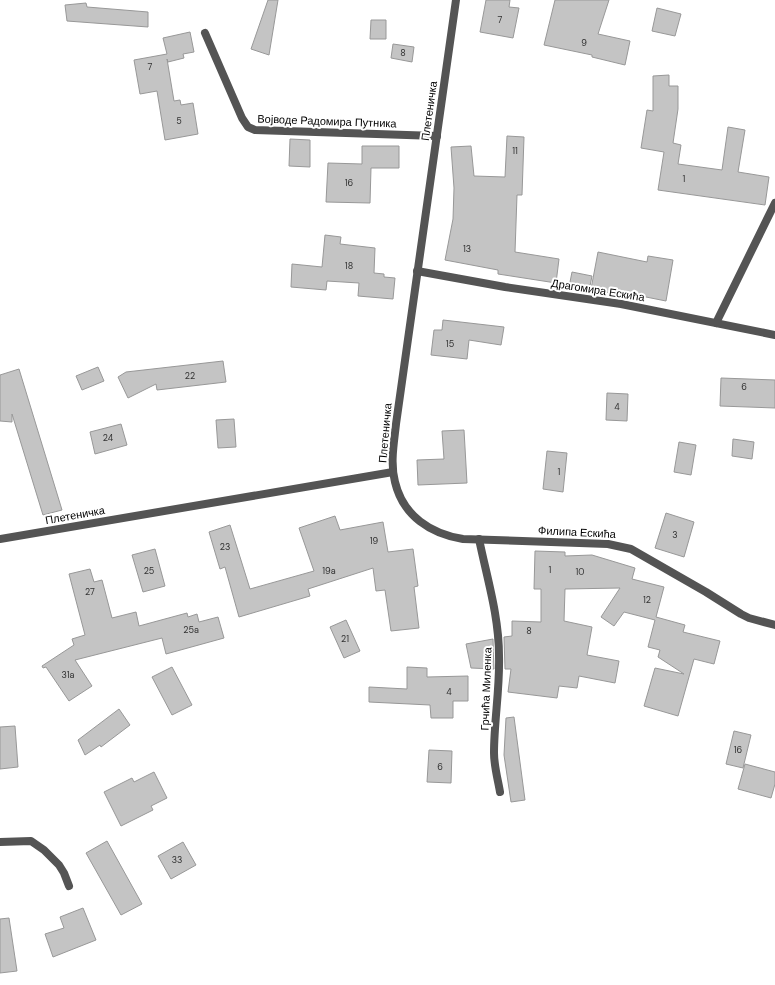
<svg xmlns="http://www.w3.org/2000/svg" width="775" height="985" font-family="'DM Sans',sans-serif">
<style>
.building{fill:#c4c4c4;stroke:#989898}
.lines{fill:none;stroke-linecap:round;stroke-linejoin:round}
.service{stroke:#545454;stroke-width:8}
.minor{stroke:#545454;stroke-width:8}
.labels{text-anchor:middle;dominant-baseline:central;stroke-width:4;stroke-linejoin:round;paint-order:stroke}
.number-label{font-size:9px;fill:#313131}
.street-label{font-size:11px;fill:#000;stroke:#fff}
</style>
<rect width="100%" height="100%" fill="#fff"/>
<!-- building -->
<g class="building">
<path d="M 268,0 L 278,0 L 269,55 L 251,49 Z"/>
<path d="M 486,0 L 510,0 L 509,7 L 519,8 L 513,38 L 480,32 Z"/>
<path d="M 555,0 L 609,0 L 598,34 L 630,41 L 625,65 L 592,57 L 592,55 L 544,45 Z"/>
<path d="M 86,3 L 87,7 L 148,12 L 148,27 L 67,21 L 65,5 Z"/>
<path d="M 657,8 L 681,14 L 675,36 L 652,31 Z"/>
<path d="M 371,20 L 386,20 L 386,39 L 370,39 Z"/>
<path d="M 190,32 L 194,52 L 183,54 L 184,58 L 168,62 L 167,59 L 174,101 L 180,100 L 181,105 L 193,103 L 198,134 L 165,140 L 157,91 L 140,94 L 134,60 L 167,54 L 163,38 Z"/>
<path d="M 393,44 L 414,47 L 412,62 L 391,58 Z"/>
<path d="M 669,75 L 669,86 L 678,86 L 678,109 L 673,143 L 681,145 L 678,164 L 722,170 L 728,127 L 745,130 L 738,172 L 769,177 L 765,205 L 658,190 L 664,152 L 641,148 L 647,110 L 653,111 L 653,76 Z"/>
<path d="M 507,136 L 524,137 L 522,195 L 517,195 L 515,252 L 559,259 L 556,283 L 498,274 L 498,270 L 445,260 L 453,219 L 454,188 L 451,147 L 471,146 L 474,176 L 505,177 Z"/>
<path d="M 290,139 L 310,140 L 310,167 L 289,166 Z"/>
<path d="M 362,146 L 399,146 L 399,168 L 371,168 L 370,203 L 326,202 L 328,163 L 362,164 Z"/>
<path d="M 325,235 L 341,237 L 340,244 L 375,248 L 374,273 L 384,274 L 384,277 L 395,278 L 393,299 L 358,296 L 359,283 L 327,281 L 326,290 L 291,287 L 292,264 L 322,267 Z"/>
<path d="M 598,252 L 647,262 L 648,256 L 673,260 L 666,301 L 641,296 L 640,299 L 591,289 Z"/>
<path d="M 572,272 L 592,276 L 589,291 L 569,287 Z"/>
<path d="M 443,320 L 504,327 L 501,345 L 469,340 L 467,359 L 431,355 L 434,330 L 442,330 Z"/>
<path d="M 223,361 L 226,382 L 157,390 L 156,384 L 128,398 L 118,377 L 126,372 Z"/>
<path d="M 98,367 L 104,381 L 82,390 L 76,376 Z"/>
<path d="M 19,369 L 62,510 L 43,515 L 12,414 L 12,422 L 0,421 L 0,375 Z"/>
<path d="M 721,378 L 775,380 L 775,408 L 720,406 Z"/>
<path d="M 607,393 L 628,394 L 627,421 L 606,420 Z"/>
<path d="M 234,419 L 236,447 L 218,448 L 216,420 Z"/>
<path d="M 121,424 L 127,445 L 95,454 L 90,432 Z"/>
<path d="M 464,430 L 467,483 L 418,485 L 417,460 L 444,459 L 442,431 Z"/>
<path d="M 733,439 L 754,442 L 752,459 L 732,456 Z"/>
<path d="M 679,442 L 696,445 L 691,475 L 674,472 Z"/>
<path d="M 547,451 L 567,453 L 563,492 L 543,489 Z"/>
<path d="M 666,513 L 694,522 L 684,557 L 655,548 Z"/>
<path d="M 335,516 L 340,530 L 383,522 L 388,552 L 413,549 L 418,586 L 414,587 L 419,628 L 391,631 L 385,590 L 376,591 L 373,568 L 308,589 L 310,596 L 239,617 L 225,567 L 220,569 L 209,532 L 230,525 L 250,589 L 314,571 L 299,528 Z"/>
<path d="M 155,549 L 165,586 L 143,592 L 132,555 Z"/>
<path d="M 535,551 L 565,552 L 565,556 L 592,555 L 635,568 L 632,579 L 664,587 L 656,617 L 685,625 L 683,632 L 720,641 L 714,664 L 694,659 L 678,716 L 644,706 L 655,668 L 684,674 L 658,657 L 660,650 L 648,647 L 655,620 L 624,612 L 614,626 L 601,617 L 620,588 L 565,589 L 564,621 L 592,627 L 587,655 L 619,661 L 615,683 L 579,676 L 577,688 L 559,686 L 557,698 L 508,692 L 511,669 L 505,669 L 504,637 L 512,636 L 512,621 L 541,622 L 541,589 L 534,589 Z"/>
<path d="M 90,569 L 94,582 L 102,580 L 112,618 L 136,612 L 139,626 L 187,613 L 188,617 L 197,614 L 199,622 L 218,617 L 224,638 L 166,654 L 162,638 L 75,660 L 92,686 L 69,701 L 46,667 L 43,668 L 42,666 L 74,645 L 72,639 L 85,635 L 69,574 Z"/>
<path d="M 346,620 L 360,651 L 344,658 L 330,627 Z"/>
<path d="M 493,639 L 494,669 L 471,668 L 466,644 Z"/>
<path d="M 172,667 L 192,705 L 172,715 L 152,677 Z"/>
<path d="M 407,667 L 427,668 L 427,677 L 468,676 L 468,701 L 453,701 L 453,718 L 431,718 L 430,705 L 369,702 L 369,687 L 407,689 Z"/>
<path d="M 119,709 L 130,725 L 101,747 L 100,745 L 85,755 L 78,740 Z"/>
<path d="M 514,717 L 525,800 L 511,802 L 504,755 L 506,718 Z"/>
<path d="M 15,726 L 18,767 L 0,769 L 0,727 Z"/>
<path d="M 734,731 L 751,735 L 743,768 L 726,764 Z"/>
<path d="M 429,750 L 452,751 L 451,783 L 427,782 Z"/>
<path d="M 745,764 L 775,772 L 775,784 L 771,798 L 738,789 Z"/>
<path d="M 154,772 L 167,798 L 151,806 L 153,810 L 121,826 L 104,792 L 132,778 L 134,782 Z"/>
<path d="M 107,841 L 142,904 L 121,915 L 86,853 Z"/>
<path d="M 183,842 L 196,865 L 171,879 L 158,856 Z"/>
<path d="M 83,908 L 96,940 L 53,957 L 45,934 L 64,928 L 60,917 Z"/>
<path d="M 9,918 L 17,971 L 0,973 L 0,919 Z"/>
</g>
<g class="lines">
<!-- service -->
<g class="service">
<path d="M 716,323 L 775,203"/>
<path d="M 0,842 L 31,841 L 44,850 L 59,865 L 64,873 L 69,886"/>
</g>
<!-- minor -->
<g class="minor">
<path d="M 456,0 L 396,424 C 394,443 390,463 395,482 C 403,516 431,534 463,539 L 608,544 L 631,549 L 706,592 L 741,614 L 749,618 L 775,625"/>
<path d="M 205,33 L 242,118 L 248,127 L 255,130 L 437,136"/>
<path d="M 417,271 L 505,287 L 621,304 L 775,335"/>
<path d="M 0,539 L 393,472"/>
<path d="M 479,539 C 487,578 499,616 499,656 C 500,688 494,721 494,753 C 494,766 498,780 500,792"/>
</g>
</g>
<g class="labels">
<!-- number labels -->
<g class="number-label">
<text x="500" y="20">7</text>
<text x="584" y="43">9</text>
<text x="403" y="53">8</text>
<text x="150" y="67">7</text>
<text x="179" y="121">5</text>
<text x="515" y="151">11</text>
<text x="684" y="179">1</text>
<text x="349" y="183">16</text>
<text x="467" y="249">13</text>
<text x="349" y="266">18</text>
<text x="450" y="344">15</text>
<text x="190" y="376">22</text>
<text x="744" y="387">6</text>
<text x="617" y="407">4</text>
<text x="108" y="438">24</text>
<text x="559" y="472">1</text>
<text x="675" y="535">3</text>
<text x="374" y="541">19</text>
<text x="225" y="547">23</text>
<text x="550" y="570">1</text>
<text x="149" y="571">25</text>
<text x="329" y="571">19a</text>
<text x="580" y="572">10</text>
<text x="90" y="592">27</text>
<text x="647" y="600">12</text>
<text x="191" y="630">25a</text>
<text x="529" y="631">8</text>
<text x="345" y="639">21</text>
<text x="68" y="675">31a</text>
<text x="449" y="692">4</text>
<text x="738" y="750">16</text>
<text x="440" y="767">6</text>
<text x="177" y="860">33</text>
</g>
<!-- street labels -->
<g class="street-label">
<text transform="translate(429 111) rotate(-82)">Плетеничка</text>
<text transform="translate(327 121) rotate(2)">Војводе Радомира Путника</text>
<text transform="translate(598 290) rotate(9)">Драгомира Ескића</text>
<text transform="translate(385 433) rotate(-85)">Плетеничка</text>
<text transform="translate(75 515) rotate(-10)">Плетеничка</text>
<text transform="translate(577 532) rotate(3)">Филипа Ескића</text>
<text transform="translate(486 689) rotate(-88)">Грчића Миленка</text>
</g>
</g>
</svg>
